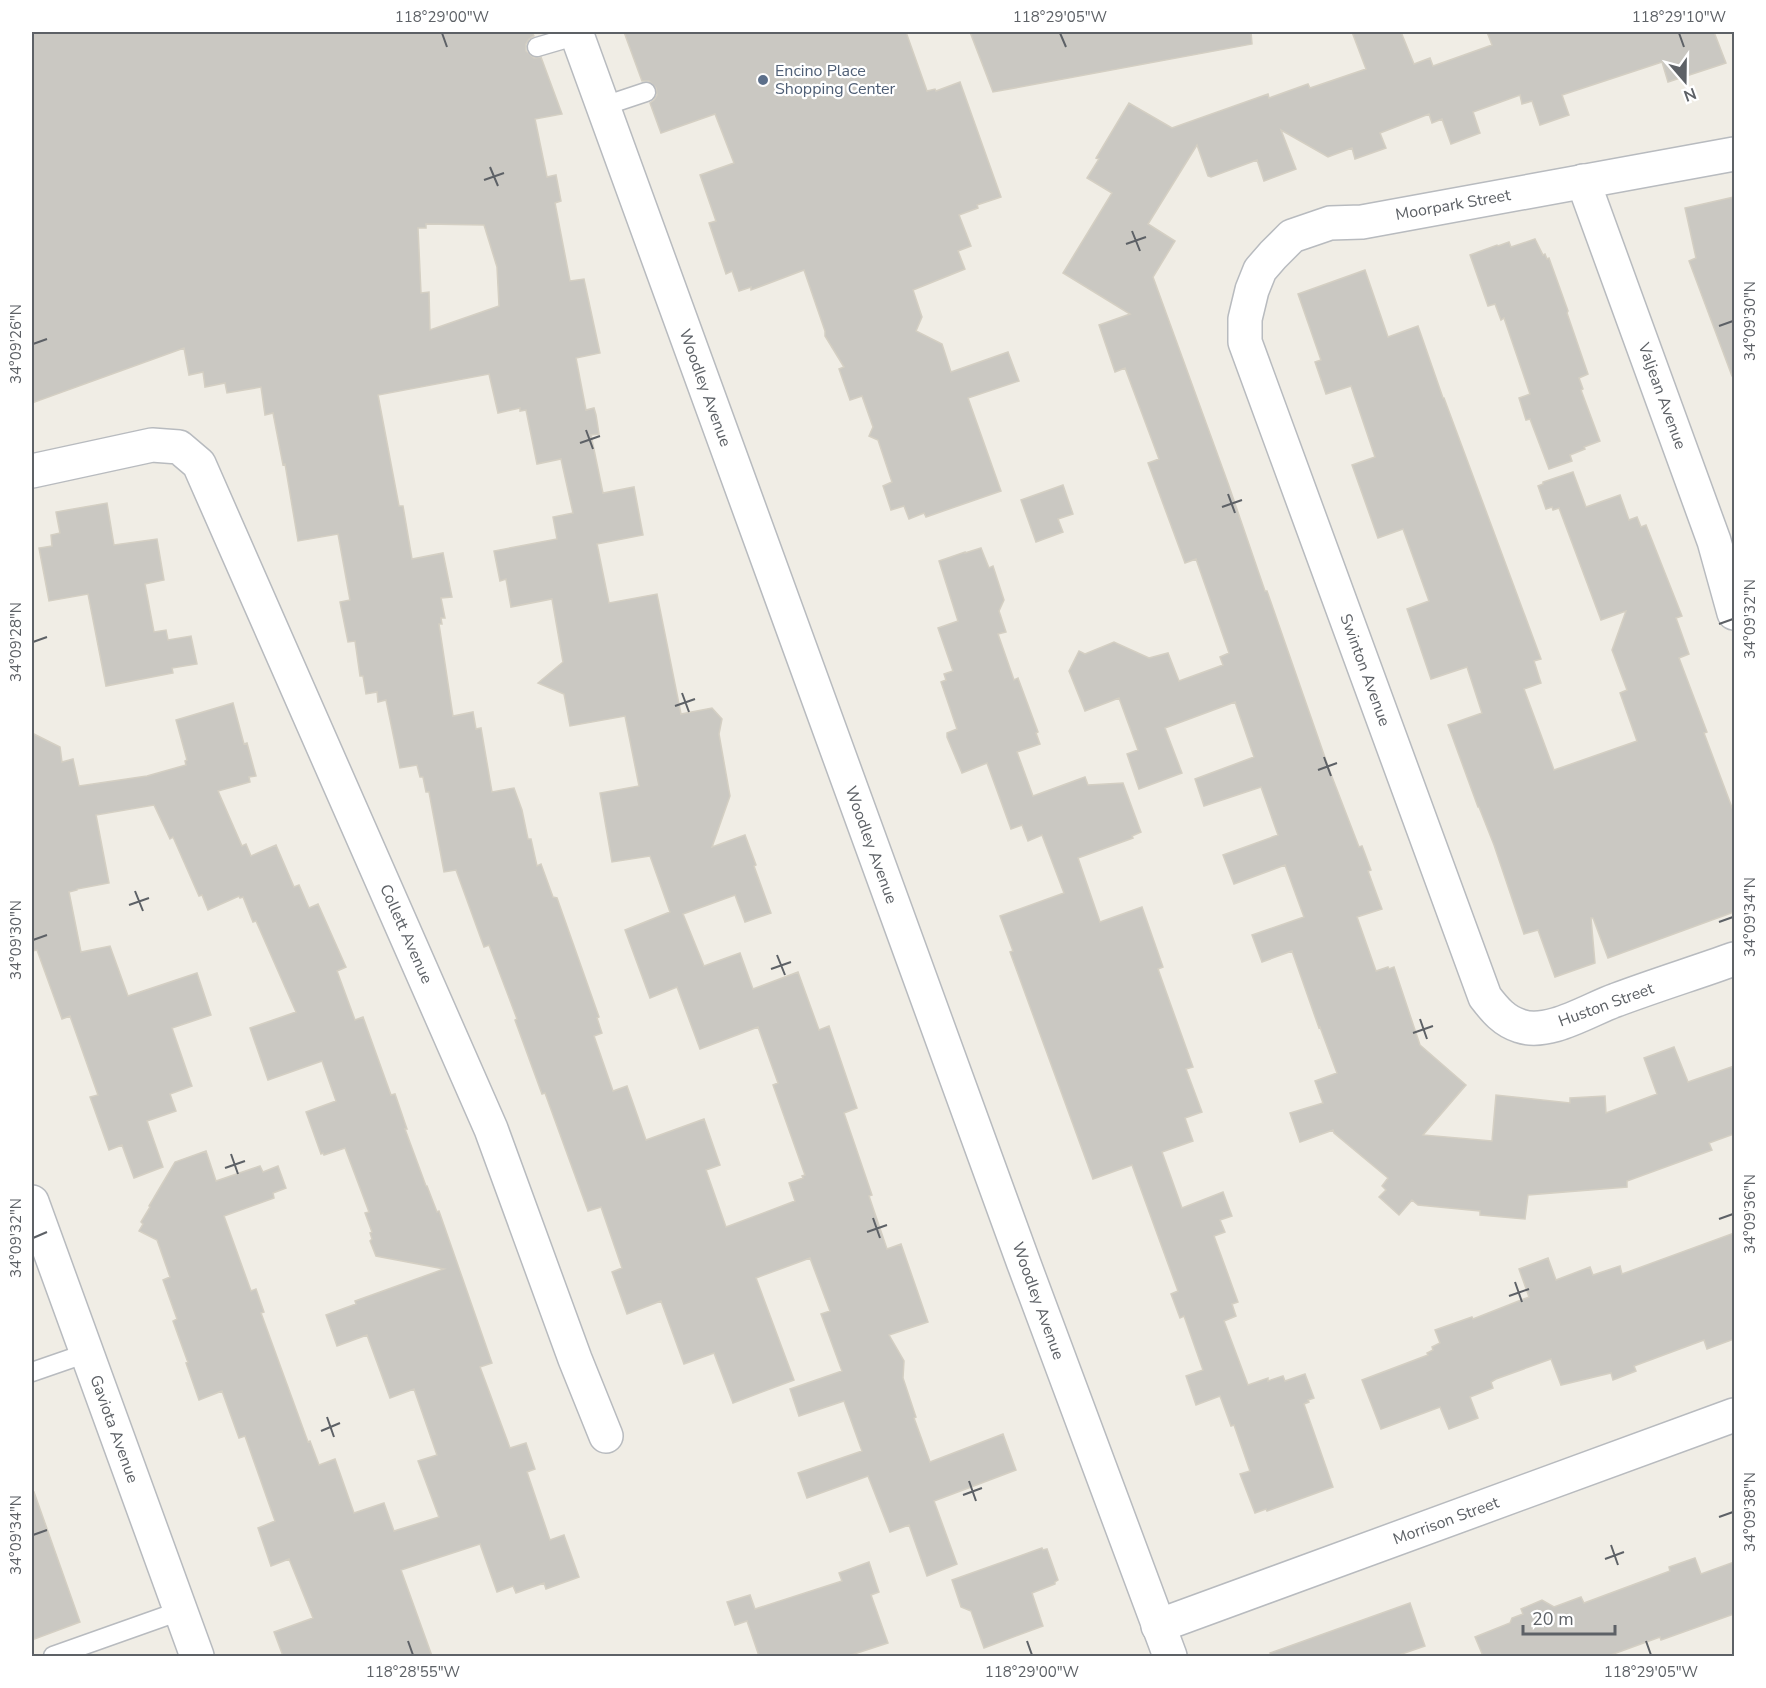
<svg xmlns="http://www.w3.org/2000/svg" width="1766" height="1688" font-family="'Nunito Sans',sans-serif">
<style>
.building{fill:#cac8c2;stroke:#d4cfc3;stroke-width:1.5;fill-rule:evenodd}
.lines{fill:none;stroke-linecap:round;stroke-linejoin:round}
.service-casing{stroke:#b8bbbf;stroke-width:21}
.minor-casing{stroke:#b8bbbf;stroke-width:36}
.tertiary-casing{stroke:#b8bbbf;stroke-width:36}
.service{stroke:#fff;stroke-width:18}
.minor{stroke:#fff;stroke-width:33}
.tertiary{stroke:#fff;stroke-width:33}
.ticks{fill:none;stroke:#5d6166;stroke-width:2}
.service-dot{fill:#5c6f8a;stroke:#fff;stroke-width:2}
.labels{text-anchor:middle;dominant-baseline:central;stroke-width:4.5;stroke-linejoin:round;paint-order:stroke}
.service-label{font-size:16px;fill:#4e5e75;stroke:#fff;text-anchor:start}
.street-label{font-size:16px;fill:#5d6166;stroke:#fff}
.neatline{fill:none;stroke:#5d6166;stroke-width:2}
.ticks-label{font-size:15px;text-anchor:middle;fill:#5d6166}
</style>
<rect width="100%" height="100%" fill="#f0ede5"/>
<!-- building -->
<g class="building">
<path d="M 32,32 L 532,32 L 534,36 L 529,39 L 526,44 L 526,51 L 534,58 L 541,57 L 562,114 L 535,119 L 547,177 L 556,175 L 561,201 L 555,203 L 570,281 L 584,279 L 600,353 L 576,358 L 586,410 L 594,408 L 596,415 L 599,434 L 591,435 L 603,493 L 634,487 L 643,535 L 597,544 L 609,603 L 657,594 L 681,714 L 712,708 L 722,719 L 719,734 L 730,796 L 712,847 L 745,835 L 756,865 L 754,866 L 771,913 L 745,922 L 735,895 L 683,914 L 704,966 L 740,953 L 753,989 L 798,972 L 819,1030 L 829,1026 L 857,1108 L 844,1113 L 872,1195 L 869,1196 L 887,1249 L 901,1244 L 928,1322 L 889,1335 L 904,1361 L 903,1378 L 916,1417 L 914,1418 L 930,1462 L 1003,1434 L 1016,1470 L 934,1501 L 957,1564 L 927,1576 L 909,1525 L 890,1532 L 868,1476 L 807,1498 L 798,1473 L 862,1451 L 844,1401 L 799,1416 L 790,1389 L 842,1371 L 821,1314 L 830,1311 L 810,1258 L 756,1278 L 794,1380 L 733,1403 L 714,1353 L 684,1364 L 661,1301 L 627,1314 L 612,1272 L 622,1268 L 601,1207 L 588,1211 L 545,1093 L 542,1094 L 515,1020 L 517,1019 L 489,945 L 484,947 L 456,870 L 444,872 L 429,792 L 426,792 L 423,777 L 420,777 L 417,765 L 400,768 L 386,700 L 378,702 L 377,692 L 366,694 L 363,676 L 360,676 L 355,641 L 348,642 L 340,602 L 350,600 L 338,534 L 298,541 L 285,464 L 283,465 L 273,413 L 265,415 L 261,387 L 227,393 L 225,383 L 205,387 L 203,372 L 189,375 L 184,348 L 32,403 ZM 426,224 L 484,225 L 497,267 L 499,306 L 430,330 L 429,292 L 421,293 L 418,228 L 426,228 ZM 489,374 L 498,413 L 520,408 L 520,411 L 526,410 L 537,464 L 561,459 L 573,513 L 553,517 L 557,539 L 494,551 L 500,581 L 506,579 L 511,607 L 552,599 L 563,662 L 538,683 L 564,694 L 570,726 L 625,716 L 639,786 L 600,793 L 612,862 L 650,856 L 670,912 L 625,930 L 650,998 L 677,987 L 700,1049 L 758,1027 L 778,1083 L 773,1085 L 805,1175 L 802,1176 L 803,1178 L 789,1183 L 795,1201 L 726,1227 L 706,1170 L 720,1165 L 704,1119 L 646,1140 L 627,1086 L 613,1091 L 594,1036 L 602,1033 L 597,1018 L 599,1017 L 557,898 L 553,897 L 541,864 L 537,866 L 531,839 L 528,839 L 522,810 L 514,788 L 492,792 L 481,728 L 476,729 L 473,712 L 453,716 L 439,624 L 442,624 L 441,618 L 445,618 L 441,598 L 452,597 L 443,553 L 412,559 L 403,506 L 399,506 L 378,395 Z"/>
<path d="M 624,32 L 906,32 L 927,91 L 935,89 L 936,91 L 960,82 L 1001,197 L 977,205 L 978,208 L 959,215 L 971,246 L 958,251 L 965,269 L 913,290 L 922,317 L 916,331 L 942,344 L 951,372 L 1008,352 L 1019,381 L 968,398 L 1001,491 L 926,517 L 924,513 L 909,519 L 904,506 L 891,510 L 883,486 L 892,482 L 878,440 L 869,436 L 873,427 L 862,396 L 850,400 L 839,369 L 844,367 L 825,336 L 825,331 L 804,270 L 751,290 L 751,287 L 739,291 L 732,271 L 726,274 L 709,223 L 716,221 L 700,175 L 734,163 L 715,114 L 661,133 L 650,103 L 654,100 L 657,95 L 656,88 L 649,81 L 642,81 Z"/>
<path d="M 970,32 L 1251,32 L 1252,44 L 993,92 Z"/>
<path d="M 1352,32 L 1401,32 L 1414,64 L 1430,58 L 1433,66 L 1492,45 L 1487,32 L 1714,32 L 1726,63 L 1668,82 L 1662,62 L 1562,95 L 1569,115 L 1540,125 L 1532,101 L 1522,104 L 1520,95 L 1473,112 L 1480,133 L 1451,144 L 1442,119 L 1432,123 L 1429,114 L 1380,133 L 1386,148 L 1355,159 L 1352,148 L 1328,157 L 1281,130 L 1296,169 L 1264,181 L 1257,160 L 1211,177 L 1208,176 L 1197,145 L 1148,224 L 1175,241 L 1153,277 L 1229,486 L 1265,591 L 1267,591 L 1329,769 L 1359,847 L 1362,846 L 1371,870 L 1368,871 L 1382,909 L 1357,917 L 1376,971 L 1388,967 L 1389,969 L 1394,967 L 1420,1045 L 1466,1085 L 1423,1135 L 1492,1141 L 1496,1095 L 1570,1103 L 1570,1098 L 1605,1096 L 1606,1113 L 1657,1094 L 1644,1058 L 1674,1047 L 1688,1082 L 1734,1066 L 1734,1134 L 1709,1143 L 1712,1150 L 1627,1181 L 1627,1187 L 1528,1195 L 1525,1219 L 1480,1215 L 1480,1211 L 1418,1205 L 1412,1200 L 1399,1215 L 1379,1197 L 1386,1190 L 1382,1186 L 1388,1178 L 1334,1133 L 1333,1130 L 1300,1142 L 1290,1113 L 1323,1103 L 1315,1081 L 1337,1073 L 1320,1027 L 1319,1028 L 1292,951 L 1262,962 L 1252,935 L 1304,917 L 1285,865 L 1234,884 L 1223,855 L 1278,835 L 1261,787 L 1204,806 L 1195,779 L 1254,757 L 1235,702 L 1165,728 L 1182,773 L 1139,789 L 1127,754 L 1138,750 L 1119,698 L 1085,711 L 1069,671 L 1079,651 L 1085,654 L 1114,642 L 1149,658 L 1168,653 L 1179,681 L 1223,665 L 1220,657 L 1229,653 L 1196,559 L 1185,563 L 1148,463 L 1159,459 L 1125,368 L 1115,372 L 1099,325 L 1130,314 L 1063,273 L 1112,193 L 1087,178 L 1099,159 L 1096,158 L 1129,103 L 1172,128 L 1268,94 L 1269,98 L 1308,84 L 1310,88 L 1366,69 Z"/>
<path d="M 1734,197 L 1734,376 L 1732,376 L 1689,261 L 1696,258 L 1685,208 Z"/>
<path d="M 1535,239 L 1543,255 L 1545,254 L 1547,259 L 1549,258 L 1568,311 L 1567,313 L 1588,374 L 1579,378 L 1583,389 L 1581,390 L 1600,441 L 1584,447 L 1585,449 L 1570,455 L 1572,461 L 1549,469 L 1530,419 L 1526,420 L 1519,398 L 1530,394 L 1504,318 L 1501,320 L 1495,304 L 1488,306 L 1470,255 L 1497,245 L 1498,246 L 1509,242 L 1511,247 Z"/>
<path d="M 1365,270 L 1388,337 L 1418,326 L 1443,398 L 1444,398 L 1541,659 L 1534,661 L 1541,683 L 1524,689 L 1554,770 L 1637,741 L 1620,693 L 1627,690 L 1612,650 L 1626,611 L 1601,620 L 1559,508 L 1553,510 L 1552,507 L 1546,509 L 1538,486 L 1543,484 L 1543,482 L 1573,472 L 1586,507 L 1620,495 L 1629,520 L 1637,517 L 1641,527 L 1646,525 L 1682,616 L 1676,618 L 1689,654 L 1679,658 L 1707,732 L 1704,733 L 1734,813 L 1734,912 L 1608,958 L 1593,918 L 1591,918 L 1595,963 L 1555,977 L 1538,930 L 1524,934 L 1494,845 L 1479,807 L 1478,807 L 1448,725 L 1482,713 L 1467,667 L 1431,679 L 1407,609 L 1429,601 L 1403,529 L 1378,538 L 1352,465 L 1375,457 L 1351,386 L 1326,394 L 1315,362 L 1321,360 L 1298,294 Z"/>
<path d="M 1063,485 L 1073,514 L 1058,519 L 1063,532 L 1036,542 L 1021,500 Z"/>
<path d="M 107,503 L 114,545 L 157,539 L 164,580 L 145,584 L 154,632 L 166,630 L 168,640 L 191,636 L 197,664 L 172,668 L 173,673 L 106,686 L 88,594 L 49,601 L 39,548 L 52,546 L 51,535 L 60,533 L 56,512 Z"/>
<path d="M 981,548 L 989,568 L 993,566 L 1004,600 L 999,611 L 1006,632 L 998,634 L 1014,680 L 1018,678 L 1038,732 L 1036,733 L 1040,744 L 1017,752 L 1033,796 L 1085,777 L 1088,785 L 1123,783 L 1141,832 L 1132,836 L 1133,838 L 1078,858 L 1100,922 L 1142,907 L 1163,967 L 1158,969 L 1193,1067 L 1186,1069 L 1202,1112 L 1185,1118 L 1193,1141 L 1162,1152 L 1182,1208 L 1223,1192 L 1232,1216 L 1220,1220 L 1225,1232 L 1214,1236 L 1238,1302 L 1232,1304 L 1236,1316 L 1224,1321 L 1248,1385 L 1268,1378 L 1268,1381 L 1283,1376 L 1285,1381 L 1305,1374 L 1314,1398 L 1308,1400 L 1309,1402 L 1304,1404 L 1333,1487 L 1267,1511 L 1266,1509 L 1255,1513 L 1240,1474 L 1250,1471 L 1234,1425 L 1231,1426 L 1220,1396 L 1196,1405 L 1186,1376 L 1203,1370 L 1184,1316 L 1180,1318 L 1171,1294 L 1178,1291 L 1132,1165 L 1093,1179 L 1010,952 L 1013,951 L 1000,916 L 1064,893 L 1042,835 L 1028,841 L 1022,825 L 1011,829 L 987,763 L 962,773 L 947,737 L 947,733 L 957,729 L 941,682 L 946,680 L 944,674 L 953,671 L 938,628 L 958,621 L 939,561 L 965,552 L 965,553 Z"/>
<path d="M 233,703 L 244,744 L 247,743 L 256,776 L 249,777 L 250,782 L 218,791 L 242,846 L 246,844 L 251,856 L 276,845 L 294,887 L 299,885 L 309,908 L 318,904 L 346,967 L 337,971 L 355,1020 L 363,1017 L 391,1095 L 395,1094 L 407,1129 L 405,1129 L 426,1186 L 427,1186 L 437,1212 L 439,1211 L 492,1363 L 480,1367 L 510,1448 L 526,1443 L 535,1469 L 527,1472 L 550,1540 L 564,1535 L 579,1577 L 546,1589 L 544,1583 L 516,1593 L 513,1586 L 497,1592 L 480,1544 L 401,1570 L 432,1656 L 283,1656 L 274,1632 L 313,1618 L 289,1559 L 271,1566 L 258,1528 L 275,1521 L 245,1436 L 239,1438 L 222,1391 L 199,1400 L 186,1363 L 188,1362 L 187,1360 L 173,1321 L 177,1319 L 163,1280 L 170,1277 L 157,1240 L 139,1231 L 143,1224 L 141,1222 L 150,1207 L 149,1206 L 175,1162 L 206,1151 L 216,1181 L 260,1166 L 263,1172 L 278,1166 L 286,1188 L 273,1193 L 274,1198 L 224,1216 L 251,1291 L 256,1289 L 264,1312 L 261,1313 L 308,1442 L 310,1441 L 319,1465 L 335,1459 L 354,1513 L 384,1503 L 394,1531 L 439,1517 L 418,1461 L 437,1455 L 414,1389 L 390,1398 L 367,1335 L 337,1346 L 326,1315 L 356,1304 L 355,1301 L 444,1269 L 376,1256 L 370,1241 L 372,1239 L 370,1233 L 372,1232 L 365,1213 L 369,1212 L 345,1148 L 324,1155 L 323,1153 L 321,1154 L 306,1112 L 336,1101 L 322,1061 L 268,1080 L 250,1028 L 296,1012 L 256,921 L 253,922 L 243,897 L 240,898 L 239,896 L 208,910 L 202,895 L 199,896 L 173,837 L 170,839 L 154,805 L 96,815 L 109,883 L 77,889 L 77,890 L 69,892 L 81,952 L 110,946 L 128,996 L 197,973 L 211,1015 L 172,1028 L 192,1086 L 170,1094 L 176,1111 L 147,1121 L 163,1167 L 134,1178 L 122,1145 L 109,1150 L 90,1097 L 98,1095 L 70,1016 L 62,1019 L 37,950 L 32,951 L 32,733 L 60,747 L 62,762 L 73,759 L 79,786 L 147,776 L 186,765 L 185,761 L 187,760 L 176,720 Z"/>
<path d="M 1734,1233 L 1734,1339 L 1707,1349 L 1704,1340 L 1634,1366 L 1636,1371 L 1613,1380 L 1611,1373 L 1561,1385 L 1551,1359 L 1496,1379 L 1491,1382 L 1493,1388 L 1470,1397 L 1478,1418 L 1449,1429 L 1440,1407 L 1381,1429 L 1362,1380 L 1428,1355 L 1427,1353 L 1433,1350 L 1432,1347 L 1440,1343 L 1435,1330 L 1472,1317 L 1473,1319 L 1529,1297 L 1519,1269 L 1548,1258 L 1556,1280 L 1590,1267 L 1593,1275 L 1620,1266 L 1622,1274 Z"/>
<path d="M 34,1492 L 80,1622 L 32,1640 L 32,1493 Z"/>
<path d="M 1042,1548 L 1043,1550 L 1047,1549 L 1058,1580 L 1055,1582 L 1055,1584 L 1032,1593 L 1043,1626 L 984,1648 L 971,1611 L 961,1607 L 952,1580 Z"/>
<path d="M 1695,1558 L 1701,1574 L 1734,1562 L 1734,1614 L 1661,1640 L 1660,1637 L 1608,1656 L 1483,1656 L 1475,1637 L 1510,1623 L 1512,1618 L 1523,1614 L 1521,1609 L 1542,1600 L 1554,1607 L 1581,1597 L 1584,1603 L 1670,1571 L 1669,1567 Z"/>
<path d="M 869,1562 L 879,1592 L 871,1595 L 888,1643 L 848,1656 L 759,1656 L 747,1621 L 735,1625 L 727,1602 L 750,1595 L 755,1609 L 842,1581 L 839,1573 Z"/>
<path d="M 1410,1603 L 1425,1646 L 1396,1656 L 1271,1656 L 1270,1653 Z"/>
</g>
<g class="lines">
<!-- service casing -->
<g class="service-casing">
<g id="service">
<path d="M 537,47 L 578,35"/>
<path d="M 604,106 L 646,92"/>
<path d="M 32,1372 L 87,1353"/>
<path d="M 53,1656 L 180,1611"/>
</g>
</g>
<!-- minor casing -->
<g class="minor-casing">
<g id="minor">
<path d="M 1734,154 L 1362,222 L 1330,223 L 1292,236 L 1273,255 L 1260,270 L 1252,290 L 1245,319 L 1245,342 L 1485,997 C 1495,1010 1504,1021 1520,1026 C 1549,1036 1590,1009 1616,1000 C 1656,985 1695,973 1734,959"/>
<path d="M 1583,181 L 1714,541 L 1734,613"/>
<path d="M 32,471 L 152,445 L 179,447 L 199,464 L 491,1129 L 575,1359 L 606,1436"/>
<path d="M 32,1202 L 197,1656"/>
<path d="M 1158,1626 L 1734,1415"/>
</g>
</g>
<!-- tertiary casing -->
<g class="tertiary-casing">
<path id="tertiary" d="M 576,32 L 1024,1264 L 1170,1656"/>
</g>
<!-- service -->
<use href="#service" class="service"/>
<!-- minor -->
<use href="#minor" class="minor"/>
<!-- tertiary -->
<use href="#tertiary" class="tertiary"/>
</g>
<!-- ticks -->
<path class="ticks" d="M 442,33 L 447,47M 1060,33 L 1066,47M 1679,33 L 1684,47M 490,167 L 498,186M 484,180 L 504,173M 1132,231 L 1140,251M 1126,244 L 1146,237M 1719,326 L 1733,321M 33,344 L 47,339M 586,430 L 593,449M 580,443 L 600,436M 1228,494 L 1235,513M 1222,507 L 1242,500M 1719,624 L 1733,619M 33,642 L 47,637M 682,693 L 689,712M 675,706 L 695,699M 1324,757 L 1331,776M 1318,770 L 1337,763M 135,891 L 143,911M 129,905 L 149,898M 1719,922 L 1733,917M 33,940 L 47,935M 777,955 L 785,975M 771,969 L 791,962M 1420,1019 L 1427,1039M 1413,1033 L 1433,1026M 231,1154 L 238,1174M 225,1168 L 245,1161M 873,1218 L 880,1238M 1719,1219 L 1733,1214M 867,1232 L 887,1225M 33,1238 L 47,1232M 1515,1282 L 1522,1302M 1509,1296 L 1529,1289M 327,1417 L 334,1437M 321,1431 L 340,1423M 969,1481 L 976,1501M 963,1495 L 982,1488M 1719,1517 L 1733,1512M 33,1535 L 47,1530M 1611,1545 L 1618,1565M 1605,1559 L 1624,1552M 408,1641 L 413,1655M 1027,1641 L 1032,1655M 1646,1641 L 1651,1655"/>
<!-- markers -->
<circle class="service-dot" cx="763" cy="80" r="6"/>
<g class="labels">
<!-- service labels -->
<g class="service-label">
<text x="775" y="71">Encino Place<tspan x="775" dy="18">Shopping Center</tspan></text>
</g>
<!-- street labels -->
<g class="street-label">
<text transform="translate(1453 205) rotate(-10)">Moorpark Street</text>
<text transform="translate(705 388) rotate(70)">Woodley Avenue</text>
<text transform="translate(1662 396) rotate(70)">Valjean Avenue</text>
<text transform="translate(1365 670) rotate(70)">Swinton Avenue</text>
<text transform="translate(871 845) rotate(70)">Woodley Avenue</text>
<text transform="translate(406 934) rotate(66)">Collett Avenue</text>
<text transform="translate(1606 1005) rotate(-20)">Huston Street</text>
<text transform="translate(1038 1301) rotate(70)">Woodley Avenue</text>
<text transform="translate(114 1429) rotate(70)">Gaviota Avenue</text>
<text transform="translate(1446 1521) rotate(-20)">Morrison Street</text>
</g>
</g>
<!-- border -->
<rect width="1766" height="1688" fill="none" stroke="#ffffff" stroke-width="66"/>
<!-- north arrow -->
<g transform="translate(1685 81) rotate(160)" stroke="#ffffff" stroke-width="4.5" paint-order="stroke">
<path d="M0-4.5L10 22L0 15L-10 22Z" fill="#5d6166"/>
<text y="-9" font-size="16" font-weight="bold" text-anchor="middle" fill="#5d6166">N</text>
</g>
<!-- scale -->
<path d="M1523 1625v9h92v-9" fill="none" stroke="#5d6166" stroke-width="3"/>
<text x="1532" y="1625" font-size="18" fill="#5d6166" stroke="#ffffff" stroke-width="4.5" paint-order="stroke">20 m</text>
<rect x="33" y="33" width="1700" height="1622" class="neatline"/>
<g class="ticks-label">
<text x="442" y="22">118°29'00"W</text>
<text x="1060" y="22">118°29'05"W</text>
<text x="1679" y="22">118°29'10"W</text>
<text transform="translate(1750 321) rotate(-90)" y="5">34°09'30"N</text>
<text transform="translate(16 344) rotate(-90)" y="5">34°09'26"N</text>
<text transform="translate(1750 619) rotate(-90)" y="5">34°09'32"N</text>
<text transform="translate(16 642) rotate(-90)" y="5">34°09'28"N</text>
<text transform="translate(1750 917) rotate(-90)" y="5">34°09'34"N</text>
<text transform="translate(16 940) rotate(-90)" y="5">34°09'30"N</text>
<text transform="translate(1750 1214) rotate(-90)" y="5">34°09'36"N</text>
<text transform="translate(16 1238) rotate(-90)" y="5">34°09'32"N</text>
<text transform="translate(1750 1512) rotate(-90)" y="5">34°09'38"N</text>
<text transform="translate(16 1535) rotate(-90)" y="5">34°09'34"N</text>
<text x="413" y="1677">118°28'55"W</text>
<text x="1032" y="1677">118°29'00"W</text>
<text x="1651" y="1677">118°29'05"W</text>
</g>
</svg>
